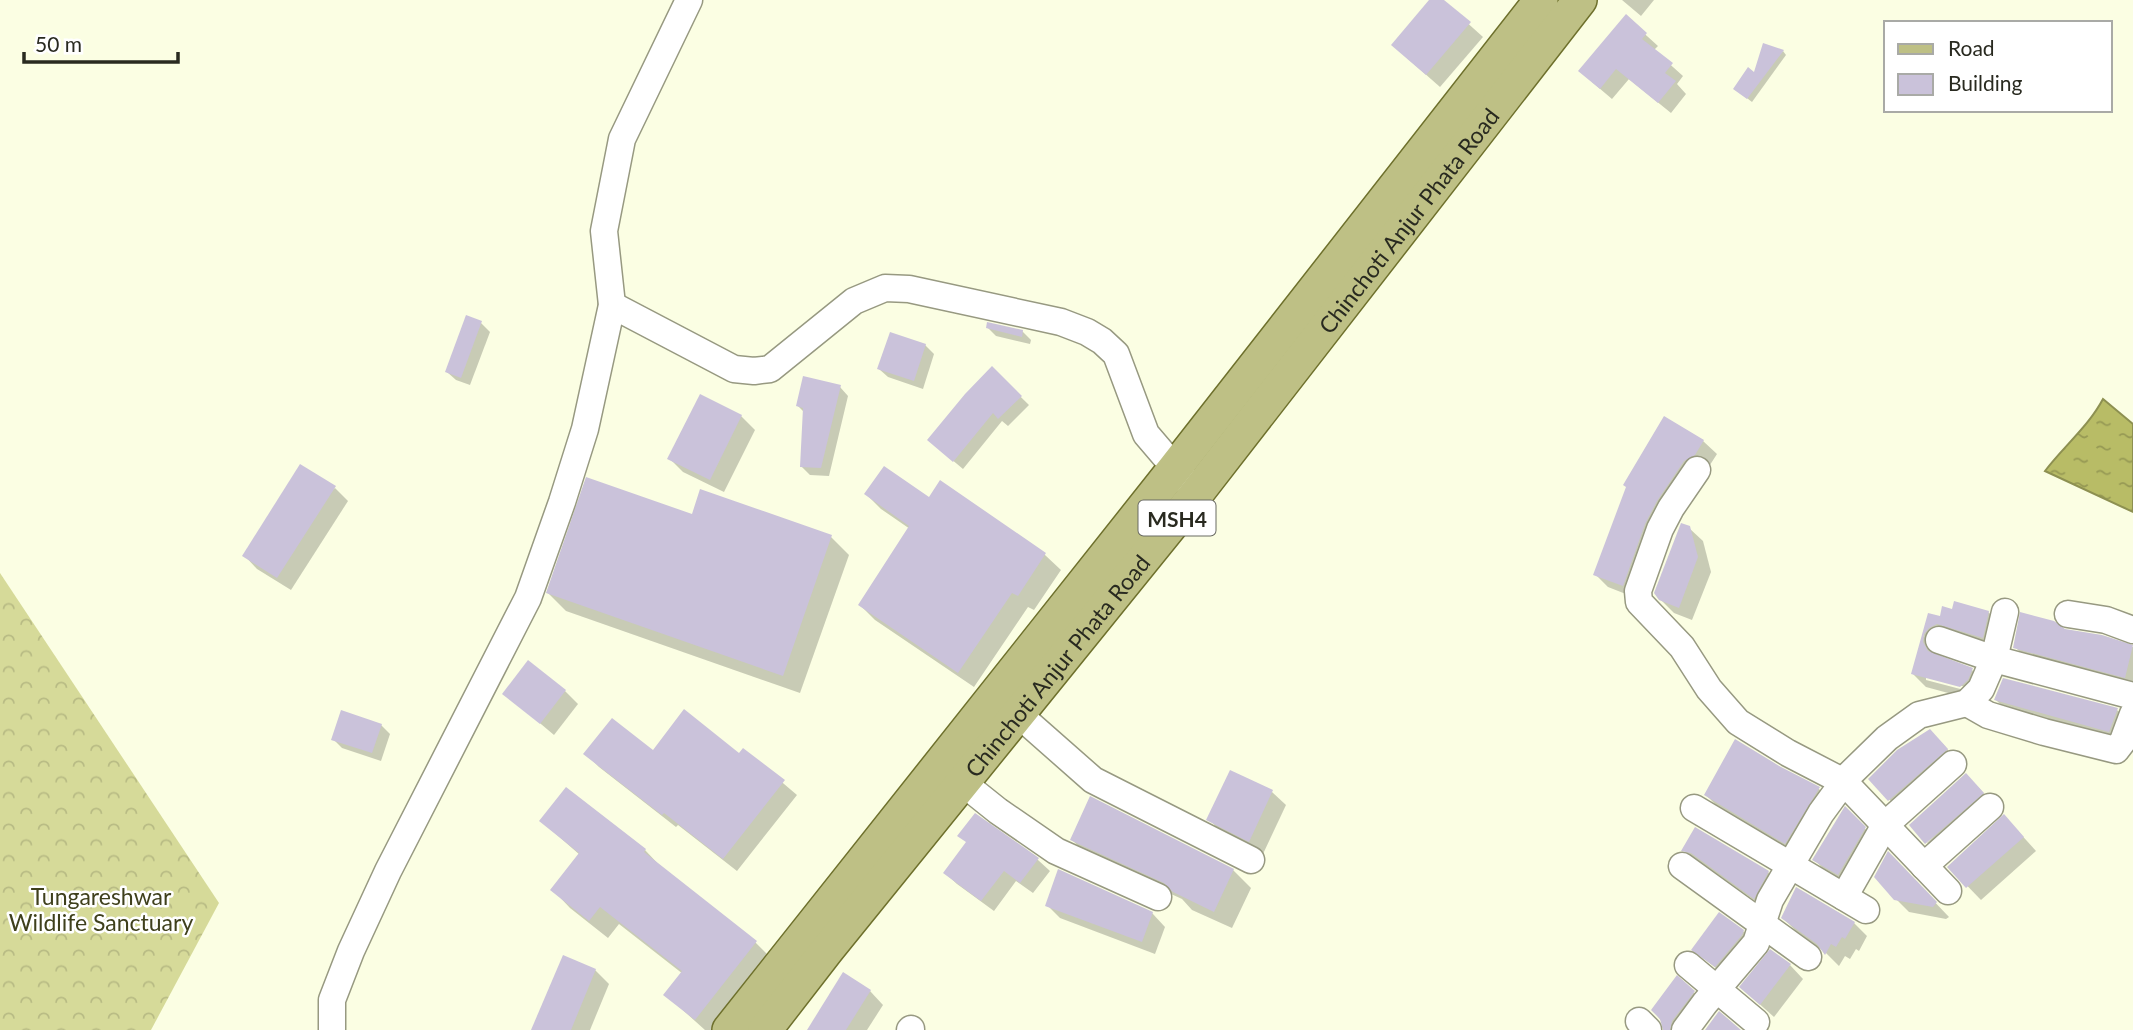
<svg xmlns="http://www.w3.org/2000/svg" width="2133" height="1030" font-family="Lato,sans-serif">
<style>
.forest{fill:url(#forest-crowns)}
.water{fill:url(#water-ripples);stroke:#8d9051;stroke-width:2}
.shadow{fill:#0003;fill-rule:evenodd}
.building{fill:#cac2da}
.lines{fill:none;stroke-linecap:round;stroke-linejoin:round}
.minor-casing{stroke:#979981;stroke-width:29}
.major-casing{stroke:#6e702c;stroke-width:36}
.minor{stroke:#fff;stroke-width:26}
.major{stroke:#bec085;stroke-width:33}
.labels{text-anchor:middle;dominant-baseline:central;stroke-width:5;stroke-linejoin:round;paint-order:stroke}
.shield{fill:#fff;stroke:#696a63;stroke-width:2}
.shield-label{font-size:21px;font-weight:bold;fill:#292a20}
.street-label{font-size:23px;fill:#292a20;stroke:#fff}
.park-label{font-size:23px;fill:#3f401c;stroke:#fff}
</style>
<defs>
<pattern id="forest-crowns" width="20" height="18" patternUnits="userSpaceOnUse" patternTransform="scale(1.75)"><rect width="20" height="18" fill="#d6da99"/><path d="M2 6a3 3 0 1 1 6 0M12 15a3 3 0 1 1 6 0" fill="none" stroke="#b8bb84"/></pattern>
<pattern id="water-ripples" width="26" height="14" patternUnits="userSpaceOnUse" patternTransform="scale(1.75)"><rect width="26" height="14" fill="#b8bc66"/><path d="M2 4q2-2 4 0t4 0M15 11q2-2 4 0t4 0" fill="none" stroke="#969954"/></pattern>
</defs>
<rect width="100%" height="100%" fill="#fbfee3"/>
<!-- forest -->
<path class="forest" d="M 0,573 L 219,903 L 151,1030 L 0,1030 Z"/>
<!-- water -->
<path class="water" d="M 2103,399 L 2133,424 L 2133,512 L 2045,471 C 2064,446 2088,427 2103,399 Z"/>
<!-- shadow -->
<g class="shadow">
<path d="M 1431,0 L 1442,0 L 1483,37 L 1440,87 L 1407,58 Z"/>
<path d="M 1622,0 L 1654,0 L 1641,16 Z"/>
<path d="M 1626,17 L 1658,46 L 1654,50 L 1683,76 L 1677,84 L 1686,94 L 1671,113 L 1629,79 L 1612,99 L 1592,82 Z"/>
<path d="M 1783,51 L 1786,55 L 1752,102 L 1739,92 Z"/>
<path d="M 481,323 L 490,332 L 470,385 L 456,380 L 447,372 Z"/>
<path d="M 988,328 L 1022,331 L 1031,340 L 1030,344 L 996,336 Z"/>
<path d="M 925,345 L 934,354 L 923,389 L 888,377 L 879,369 Z"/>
<path d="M 992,369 L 1029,405 L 1008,426 L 1002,421 L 963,469 L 938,448 Z"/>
<path d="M 840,387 L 848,396 L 829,476 L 810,475 L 801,466 L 804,412 L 797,405 Z"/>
<path d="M 741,416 L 755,430 L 724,492 L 683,472 L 670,459 Z"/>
<path d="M 1703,441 L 1717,454 L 1708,468 L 1697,474 L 1636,598 L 1608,587 L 1595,574 L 1627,487 Z"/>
<path d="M 941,482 L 1045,555 L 1061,570 L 1034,610 L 1028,607 L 974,687 L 875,620 L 860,605 L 910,529 L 881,509 L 866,494 L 929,499 Z"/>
<path d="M 335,488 L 348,501 L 291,590 L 257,569 L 244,555 Z"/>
<path d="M 693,516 L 831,537 L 849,555 L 800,693 L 566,611 L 548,593 Z"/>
<path d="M 1689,528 L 1703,541 L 1711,572 L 1692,620 L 1674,613 L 1660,599 Z"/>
<path d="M 1988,612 L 2002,625 L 1996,651 L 1937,648 L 1936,656 L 1972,670 L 1985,683 L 1974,700 L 1926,687 L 1913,674 L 1929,615 L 1941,618 ZM 1926,676 L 1969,688 L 1968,691 L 1926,680 Z"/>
<path d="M 2060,629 L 2102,637 L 2133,647 L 2133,692 L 2033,665 L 2015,647 Z"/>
<path d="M 2004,680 L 2117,710 L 2131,723 L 2123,744 L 2008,712 L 1995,699 Z"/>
<path d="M 565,691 L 578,704 L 554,735 L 504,693 Z"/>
<path d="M 381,725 L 390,734 L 381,761 L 342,748 L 333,739 Z"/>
<path d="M 1943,744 L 1960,764 L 1902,813 L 1870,779 Z"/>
<path d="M 744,750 L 797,795 L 737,871 L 678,825 L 676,827 L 599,767 L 586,754 L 653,752 L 740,756 Z"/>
<path d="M 1780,768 L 1819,789 L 1832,802 L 1799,856 L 1719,808 L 1706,795 Z"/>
<path d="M 1979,788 L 1996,807 L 1940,856 L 1927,843 Z"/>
<path d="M 1272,792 L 1286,805 L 1263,854 L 1222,833 L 1209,819 Z"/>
<path d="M 1846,809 L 1878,842 L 1852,887 L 1827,873 L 1814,859 Z"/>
<path d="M 975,815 L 1038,860 L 1050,871 L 1033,893 L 1016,881 L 994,911 L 957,884 L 945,873 L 967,843 Z"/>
<path d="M 541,821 L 645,850 L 662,868 L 755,942 L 773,960 L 718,1030 L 705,1030 L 666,995 L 683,974 L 619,924 L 608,938 L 570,908 L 553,890 L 580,855 Z"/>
<path d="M 2017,830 L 2036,851 L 1981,900 L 1949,867 Z"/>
<path d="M 1072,840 L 1233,870 L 1251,888 L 1232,928 L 1192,910 L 1182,899 L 1090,857 Z"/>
<path d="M 1684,850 L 1768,872 L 1781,885 L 1768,910 L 1706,866 L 1697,863 Z"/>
<path d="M 1889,854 L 1949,917 L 1946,919 L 1909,912 L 1895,898 Z"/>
<path d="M 1047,905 L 1152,913 L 1165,927 L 1155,954 L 1060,918 Z"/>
<path d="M 1783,918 L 1854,923 L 1867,936 L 1859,951 L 1856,949 L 1850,959 L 1845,956 L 1839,966 L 1825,952 L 1796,931 Z"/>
<path d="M 1743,931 L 1756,945 L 1729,979 L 1694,950 Z"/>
<path d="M 1790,965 L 1803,979 L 1774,1017 L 1755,1000 Z"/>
<path d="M 595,970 L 609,984 L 590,1030 L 533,1030 Z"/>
<path d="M 870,991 L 883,1005 L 867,1030 L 809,1030 Z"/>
<path d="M 1693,992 L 1707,1006 L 1690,1030 L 1665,1030 L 1665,1026 L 1653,1010 Z"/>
</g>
<!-- building -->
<g class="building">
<path d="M 1429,0 L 1444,0 L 1471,22 L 1426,75 L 1391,45 Z"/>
<path d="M 1626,14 L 1647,33 L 1642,39 L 1673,63 L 1665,73 L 1676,81 L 1658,103 L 1616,69 L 1600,89 L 1578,71 Z"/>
<path d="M 1763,43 L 1784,50 L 1747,99 L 1733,89 L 1748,67 L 1754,72 Z"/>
<path d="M 466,315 L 482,321 L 461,378 L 445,372 Z"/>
<path d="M 987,322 L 1023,330 L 1022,337 L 986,328 Z"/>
<path d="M 890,332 L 926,344 L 914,381 L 877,369 Z"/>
<path d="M 992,366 L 1022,396 L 998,419 L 993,413 L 953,462 L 927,440 L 965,394 Z"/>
<path d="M 803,376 L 841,385 L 821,468 L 800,467 L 803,408 L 796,406 Z"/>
<path d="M 700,394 L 742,415 L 710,480 L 667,459 Z"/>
<path d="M 1664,416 L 1704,440 L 1695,455 L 1684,461 L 1657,501 L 1645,524 L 1623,586 L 1593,575 L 1626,487 L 1623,485 Z"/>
<path d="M 300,464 L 336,486 L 277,578 L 242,556 Z"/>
<path d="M 884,466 L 929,497 L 940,480 L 1046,553 L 1018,596 L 1012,593 L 958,673 L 858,605 L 909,526 L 864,494 Z"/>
<path d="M 586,477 L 692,514 L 700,489 L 832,535 L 783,676 L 546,593 Z"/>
<path d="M 1681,523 L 1690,526 L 1698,557 L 1679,608 L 1659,600 L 1654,593 Z"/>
<path d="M 1954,601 L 1989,611 L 1983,638 L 1937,624 L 1929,628 L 1924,634 L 1923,642 L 1928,651 L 1973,668 L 1968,680 L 1960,687 L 1911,674 L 1928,613 L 1940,616 L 1942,606 L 1952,609 Z"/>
<path d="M 2020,612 L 2054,621 L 2065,629 L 2102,635 L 2133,645 L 2125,678 L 2013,648 Z"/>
<path d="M 528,660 L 566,690 L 540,724 L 502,694 Z"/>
<path d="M 2003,678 L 2118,708 L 2109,732 L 1994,700 Z"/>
<path d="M 684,709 L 739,753 L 743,748 L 785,780 L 723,859 L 664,813 L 662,815 L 583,754 L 612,718 L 653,750 Z"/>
<path d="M 341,710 L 382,724 L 372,753 L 331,740 Z"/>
<path d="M 1930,729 L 1948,749 L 1888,801 L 1868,779 L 1897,750 Z"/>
<path d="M 1735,739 L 1781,767 L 1820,787 L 1785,844 L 1704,795 Z"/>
<path d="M 1230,770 L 1273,790 L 1249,842 L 1206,820 Z"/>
<path d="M 1966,773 L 1984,793 L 1925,844 L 1909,825 Z"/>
<path d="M 566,787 L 646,849 L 644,852 L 757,941 L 695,1020 L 663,995 L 682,971 L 600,907 L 589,921 L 550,890 L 579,853 L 539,821 Z"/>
<path d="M 1090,796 L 1234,869 L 1214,912 L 1173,892 L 1164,883 L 1070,840 Z"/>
<path d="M 1845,806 L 1866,827 L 1838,875 L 1812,860 Z"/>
<path d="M 975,813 L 1039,858 L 1020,883 L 1004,871 L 981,901 L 943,873 L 966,842 L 957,836 Z"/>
<path d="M 2004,814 L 2024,837 L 1966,888 L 1947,867 Z"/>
<path d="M 1695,827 L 1769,871 L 1754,899 L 1691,853 L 1681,851 Z"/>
<path d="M 1888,851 L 1937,902 L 1933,907 L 1894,900 L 1874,877 Z"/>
<path d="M 1058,869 L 1153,912 L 1142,942 L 1045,906 Z"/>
<path d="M 1796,887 L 1855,922 L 1845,939 L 1842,937 L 1836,947 L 1831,944 L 1825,955 L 1817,944 L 1781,918 Z"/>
<path d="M 1719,912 L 1744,930 L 1742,935 L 1715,967 L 1691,950 Z"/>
<path d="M 1770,949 L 1791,964 L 1760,1005 L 1739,987 Z"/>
<path d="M 563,955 L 596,969 L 571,1030 L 531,1030 Z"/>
<path d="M 843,972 L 871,990 L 846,1030 L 807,1030 Z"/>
<path d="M 1677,975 L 1695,991 L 1672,1021 L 1670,1030 L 1663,1030 L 1660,1019 L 1651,1010 Z"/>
<path d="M 1719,1011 L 1741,1030 L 1705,1030 Z"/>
</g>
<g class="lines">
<!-- minor casing -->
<g class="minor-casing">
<g id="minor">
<path d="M 612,305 L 734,369 L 754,371 L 770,369 L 854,301 L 885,288 L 909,289 L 1061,322 L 1087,332 L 1102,341 L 1116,354 L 1146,434 L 1187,482"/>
<path d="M 1697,470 L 1671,508 L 1660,529 L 1638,591 L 1639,602 L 1682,647 L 1709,689 L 1738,722 L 1788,753 L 1844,782 L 1948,891"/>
<path d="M 2068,614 L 2106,620 L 2133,630"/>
<path d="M 1939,640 L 1994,659 L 2133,696"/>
<path d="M 1967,703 L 1988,715 L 2044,732 L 2116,750 L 2123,741 L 2133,714"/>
<path d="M 1018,714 L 1093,780 L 1251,860"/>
<path d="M 963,783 L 998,811 L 1056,851 L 1158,897"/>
<path d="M 1694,808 L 1866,910"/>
<path d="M 1682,866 L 1808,957"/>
<path d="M 1924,866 L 1990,807"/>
<path d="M 1844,897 L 1885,825 L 1953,764"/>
<path d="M 1688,965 L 1756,1022"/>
<path d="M 1639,1021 L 1648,1030"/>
<path d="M 332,1030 L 332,1000 L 351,951 L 388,871 L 528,598 L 562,502 L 585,429 L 612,305 L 604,231 L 622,139 L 689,0"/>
<path d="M 910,1030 L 911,1029"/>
<path d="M 1685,1030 L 1705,1003 L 1756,943 L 1770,900 L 1821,813 L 1848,776 L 1887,738 L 1919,715 L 1967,703 L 1981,689 L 1994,659 L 2005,612"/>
</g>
</g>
<!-- major casing -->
<g class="major-casing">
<g id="major">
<path d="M 729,1030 L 1175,468 L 1541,0"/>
<path id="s1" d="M 765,1030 L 827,950 L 1197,493 L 1580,0"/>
</g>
</g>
<!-- minor -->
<use href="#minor" class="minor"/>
<!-- major -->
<use href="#major" class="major"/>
</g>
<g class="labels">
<!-- shield labels -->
<rect class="shield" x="1138.5" y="500.5" width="77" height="35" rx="5"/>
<g class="shield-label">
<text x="1177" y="518">MSH4</text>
</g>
<!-- street labels -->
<g class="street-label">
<text stroke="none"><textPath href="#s1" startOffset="1034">Chinchoti Anjur Phata Road</textPath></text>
<text stroke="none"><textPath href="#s1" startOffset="467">Chinchoti Anjur Phata Road</textPath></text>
</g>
<!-- park labels -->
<g class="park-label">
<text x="101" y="896">Tungareshwar<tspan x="101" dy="26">Wildlife Sanctuary</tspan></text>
</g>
</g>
<!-- legend -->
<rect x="1884" y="21" width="228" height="91" fill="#ffffff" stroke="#a9aaa6" stroke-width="2"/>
<rect x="1898" y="44" width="35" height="10" fill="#bec085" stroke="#a9aaa6" stroke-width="2"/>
<text x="1948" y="56" font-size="21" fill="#292a20">Road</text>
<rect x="1898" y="74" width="35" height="21" fill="#cac2da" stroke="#a9aaa6" stroke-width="2"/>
<text x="1948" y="91" font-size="21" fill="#292a20">Building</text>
<!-- scale -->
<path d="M24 52v10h154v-10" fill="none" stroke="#292a20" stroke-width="3.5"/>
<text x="35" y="52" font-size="21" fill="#292a20" stroke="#ffffff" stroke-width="5" paint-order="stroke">50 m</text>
</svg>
